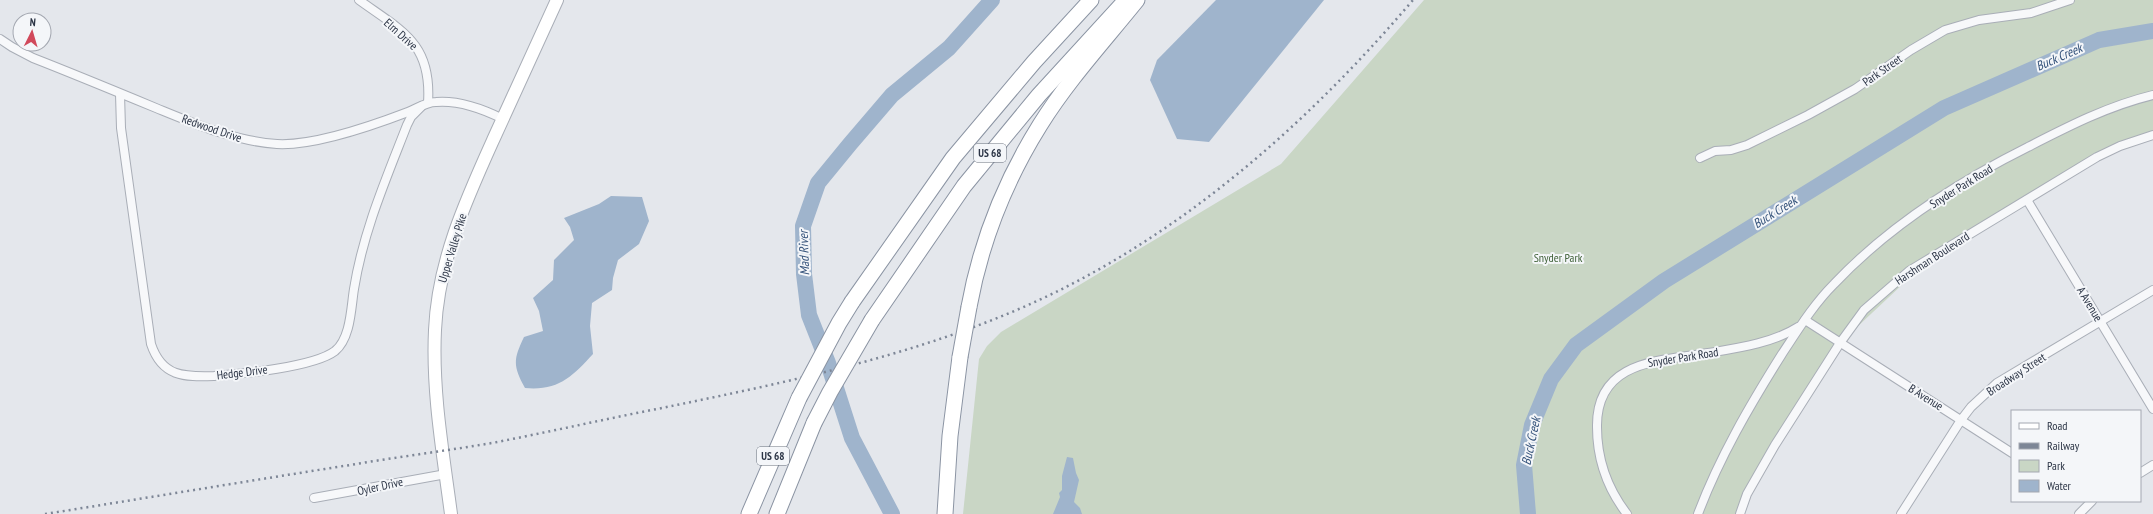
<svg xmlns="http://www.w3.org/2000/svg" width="2153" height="514" font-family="'PT Sans Narrow',sans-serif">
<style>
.green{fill:#c9d6c5}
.water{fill:#9fb4cc}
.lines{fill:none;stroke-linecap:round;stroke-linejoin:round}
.river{stroke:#9fb4cc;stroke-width:16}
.street-casing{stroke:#a9aeb7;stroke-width:10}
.secondary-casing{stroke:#a9aeb7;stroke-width:14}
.highway-casing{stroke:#8b94a3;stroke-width:17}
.street{stroke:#f7f8fa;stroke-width:8}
.secondary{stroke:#fff;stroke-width:12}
.highway{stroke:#fff;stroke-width:15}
.rail{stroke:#7d8696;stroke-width:2.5;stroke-dasharray:2 4;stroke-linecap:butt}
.highway-bridge-casing{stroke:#8b94a3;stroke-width:17;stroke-linecap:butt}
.highway-bridge{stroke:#fff;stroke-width:15}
.labels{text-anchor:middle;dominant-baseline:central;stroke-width:4;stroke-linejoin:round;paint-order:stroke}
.shield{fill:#f4f6f9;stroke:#676e7b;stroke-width:1}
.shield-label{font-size:11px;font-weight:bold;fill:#2b3445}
.street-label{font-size:12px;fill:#2b3445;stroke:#f4f6f9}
.park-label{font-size:12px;fill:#3f6138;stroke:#f4f6f9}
.water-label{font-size:13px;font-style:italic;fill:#34527a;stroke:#f4f6f9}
</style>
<rect width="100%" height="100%" fill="#e4e7ec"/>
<!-- green -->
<path class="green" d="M 1424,0 L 2153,0 L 2153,136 L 2138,139 L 2027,200 L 1937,252 L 1840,343 L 1747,494 L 1743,514 L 963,514 L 979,359 L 987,346 L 1001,332 L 1281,164 Z"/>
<!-- water -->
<g class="water">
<path d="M 1216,0 L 1324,0 L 1209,142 L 1177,139 L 1150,80 L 1157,60 Z"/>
<path d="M 611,196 L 642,197 L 649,221 L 639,244 L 618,260 L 613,278 L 612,290 L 592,303 L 590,326 L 593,354 C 572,377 558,391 525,388 C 513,366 513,360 524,337 L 543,331 L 539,311 L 533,298 L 553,280 L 554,260 L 574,240 L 570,227 L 564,218 L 599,204 Z"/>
<path d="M 1067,457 L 1073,458 L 1076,473 L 1079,480 L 1074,502 L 1080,508 L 1082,514 L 1053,514 L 1060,497 L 1059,493 L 1062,490 L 1062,476 Z"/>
</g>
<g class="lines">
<!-- river -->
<g class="river">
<path d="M 892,514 L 852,438 L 828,363 L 809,315 L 804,274 L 803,226 L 818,183 L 850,144 L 892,95 L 949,48 L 992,0"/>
<path d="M 1528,514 L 1524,465 L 1532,425 L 1551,379 L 1576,345 L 1664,281 L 1944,108 L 2099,40 L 2153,31"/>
</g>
<!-- street casing -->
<g class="street-casing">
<g id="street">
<path d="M 359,0 C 402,31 432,43 428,103"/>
<path d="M 0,39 L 12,47 L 33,58 C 74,74 115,91 156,108 C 195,124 234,141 277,144 C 313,146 374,125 408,112 C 418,108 426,102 436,102 C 460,100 483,109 503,119"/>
<path d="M 120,94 L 121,128 L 151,344 C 162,377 184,377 214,376 C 241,374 314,367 335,351 C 351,338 351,307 354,289 C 363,232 386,179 407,125 L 411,117 L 422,106"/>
<path d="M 1700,158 L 1715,151 L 1731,150 L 1747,145 L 1808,115 L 1855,89 L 1911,50 L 1945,30 L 1979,20 L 2031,13 L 2070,0"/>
<path d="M 2027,200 L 2153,409"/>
<path d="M 1805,320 L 2012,453"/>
<path d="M 2140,473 L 2153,465"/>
<path d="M 314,498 L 446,474"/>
<path d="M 1627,514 C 1607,488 1597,460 1597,427 C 1596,360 1660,361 1708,353 C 1738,348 1773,343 1798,327"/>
<path d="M 1698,514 C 1719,458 1750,405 1782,354 C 1798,330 1813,305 1834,284 C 1888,227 1958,182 2028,147 C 2069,126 2108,106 2153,95"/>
<path d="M 1740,514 L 1747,494 L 1775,445 L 1840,343 L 1864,310 L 1909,271 L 2097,157 L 2120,146 L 2153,135"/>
<path d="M 1901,514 L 1961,420 L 1971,407 L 1997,383 L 2153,290"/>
<path d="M 2079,514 L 2092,501"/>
</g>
</g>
<!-- secondary casing -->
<g class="secondary-casing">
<path id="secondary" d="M 451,514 C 443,453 432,392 435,330 C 438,261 466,200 494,138 C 515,92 536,46 557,0"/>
</g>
<!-- highway casing -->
<g class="highway-casing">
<g id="highway">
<path d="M 852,302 L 953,158 L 1034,62 L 1091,0"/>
<path d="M 969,307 C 981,241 1005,181 1040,125 C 1068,80 1104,41 1137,0"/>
<path d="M 872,320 L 964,186 L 1039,95 L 1126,0"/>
<path d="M 749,514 L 799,398"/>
<path d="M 777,514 L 814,423"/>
<path d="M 945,514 L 950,436 L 960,357"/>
</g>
</g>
<!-- street -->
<use href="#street" class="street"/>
<!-- secondary -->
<use href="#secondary" class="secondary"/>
<!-- highway -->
<use href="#highway" class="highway"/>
<!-- rail -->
<path class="rail" d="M 45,514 C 146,498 248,481 350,465 C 397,457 445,451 492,443 C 549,432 605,419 662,408 C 798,380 942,350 1066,287 C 1201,218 1315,115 1413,0"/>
<!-- highway-bridge casing -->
<g class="highway-bridge-casing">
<g id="highway-bridge">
<path d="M 960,357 L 969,307"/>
<path d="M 799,398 L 839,323 L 852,302"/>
<path d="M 814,423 L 830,392 L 872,320"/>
</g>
</g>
<!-- highway-bridge -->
<use href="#highway-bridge" class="highway-bridge"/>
</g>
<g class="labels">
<!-- shield labels -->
<g class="shield">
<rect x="974" y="144" width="32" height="18" rx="3"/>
<rect x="757" y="447" width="32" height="18" rx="3"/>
</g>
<g class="shield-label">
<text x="990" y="153">US 68</text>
<text x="773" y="456">US 68</text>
</g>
<!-- street labels -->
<g class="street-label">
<text transform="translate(401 34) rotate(42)">Elm Drive</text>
<text transform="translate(1882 70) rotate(-35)">Park Street</text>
<text transform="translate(212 128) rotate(19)">Redwood Drive</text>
<text transform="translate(1961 186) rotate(-32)">Snyder Park Road</text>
<text transform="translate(452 248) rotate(-73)">Upper Valley Pike</text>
<text transform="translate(1932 258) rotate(-33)">Harshman Boulevard</text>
<text transform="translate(2090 304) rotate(59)">A Avenue</text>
<text transform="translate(1683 357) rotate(-9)">Snyder Park Road</text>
<text transform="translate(242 372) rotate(-7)">Hedge Drive</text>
<text transform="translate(2016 374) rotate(-33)">Broadway Street</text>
<text transform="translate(1926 397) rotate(32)">B Avenue</text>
<text transform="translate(380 486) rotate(-12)">Oyler Drive</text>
</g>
<!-- park labels -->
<g class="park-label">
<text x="1558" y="257">Snyder Park</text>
</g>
<!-- water labels -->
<g class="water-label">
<text transform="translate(2059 57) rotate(-24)">Buck Creek</text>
<text transform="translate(1775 212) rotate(-32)">Buck Creek</text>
<text transform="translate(804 253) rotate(-92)">Mad River</text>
<text transform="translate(1531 441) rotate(-78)">Buck Creek</text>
</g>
</g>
<!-- legend -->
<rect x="2011" y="410" width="130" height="92" fill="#f4f6f9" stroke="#a4a8b1"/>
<rect x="2019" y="423" width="20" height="6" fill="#ffffff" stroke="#a4a8b1"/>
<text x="2047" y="430" font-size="12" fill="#2b3445">Road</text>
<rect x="2019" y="443" width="20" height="6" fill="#7d8696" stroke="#a4a8b1"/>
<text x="2047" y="450" font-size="12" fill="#2b3445">Railway</text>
<rect x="2019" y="460" width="20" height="12" fill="#c9d6c5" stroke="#a4a8b1"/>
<text x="2047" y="470" font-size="12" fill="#2b3445">Park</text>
<rect x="2019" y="480" width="20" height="12" fill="#9fb4cc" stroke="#a4a8b1"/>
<text x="2047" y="490" font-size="12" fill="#2b3445">Water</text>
<!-- north arrow -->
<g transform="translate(32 32) rotate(5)"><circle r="19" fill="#f4f6f9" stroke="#a4a8b1"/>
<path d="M0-3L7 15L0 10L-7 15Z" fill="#d1495b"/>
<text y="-6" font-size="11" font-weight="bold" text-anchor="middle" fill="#2b3445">N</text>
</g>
</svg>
